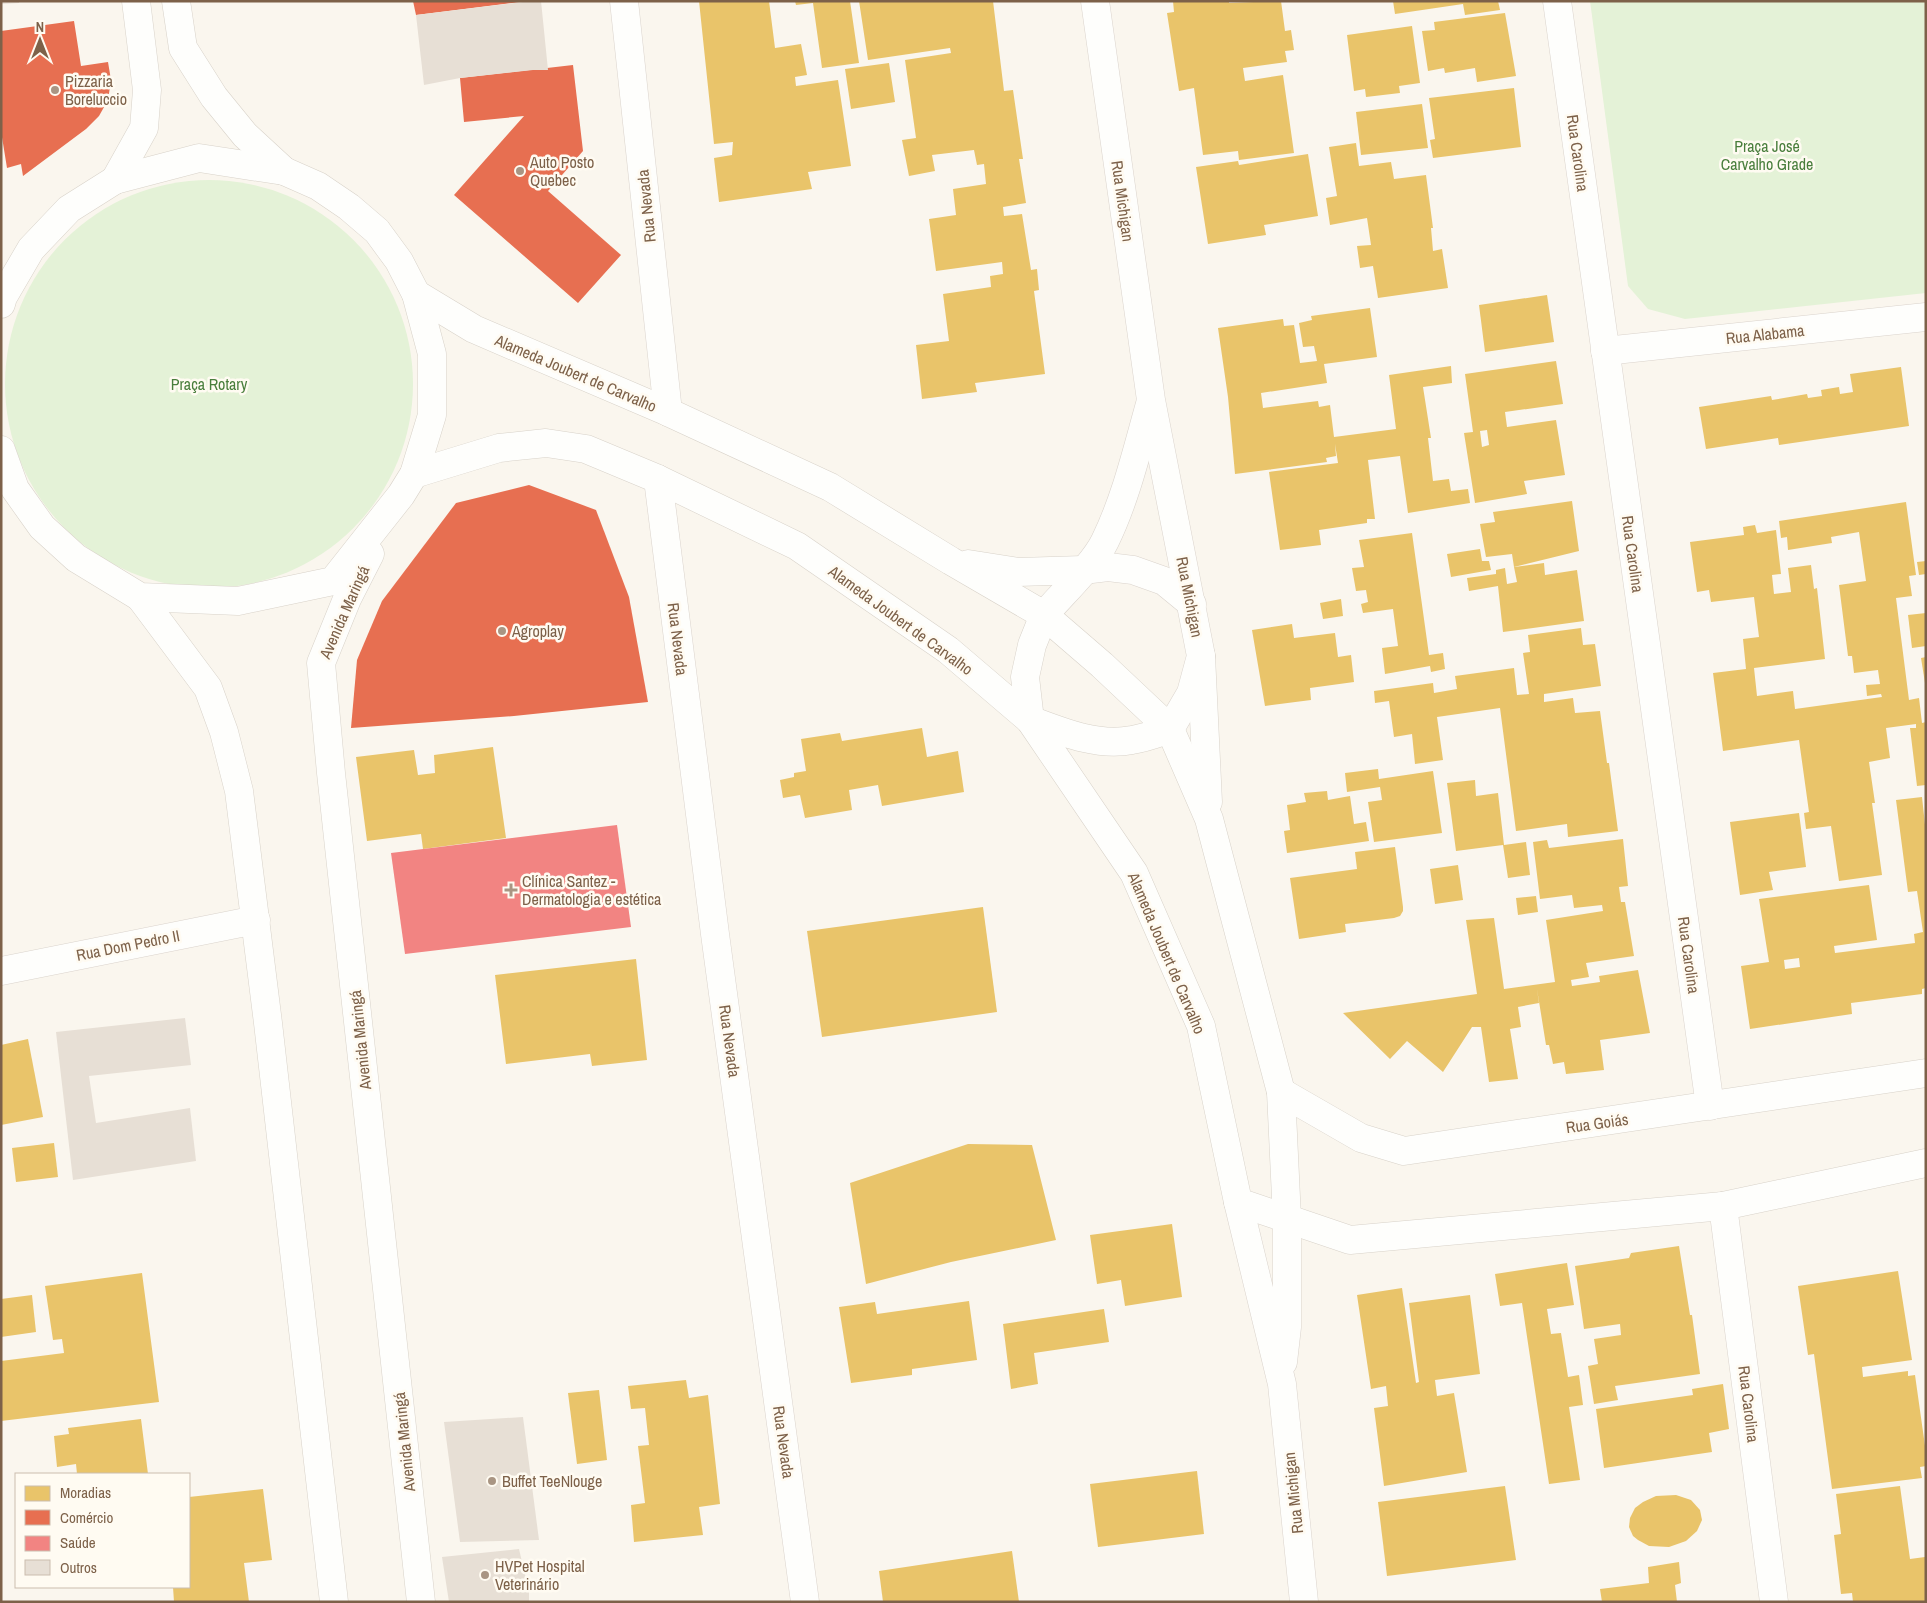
<svg xmlns="http://www.w3.org/2000/svg" width="1927" height="1603" font-family="'Archivo Narrow',sans-serif">
<style>
.green{fill:#e4f2d7}
.homes{fill:#e9c46a;fill-rule:evenodd}
.shops{fill:#e76f51}
.health{fill:#f28482}
.building{fill:#e7dfd5}
.lines{fill:none;stroke-linecap:round;stroke-linejoin:round}
.street-casing{stroke:#dad3cc;stroke-width:29}
.secondary-casing{stroke:#d8d2c9;stroke-width:29}
.street{stroke:#fefefc;stroke-width:28}
.secondary{stroke:#fefefc;stroke-width:28}
.poi-dot{fill:#a99583;stroke:#fffbf2;stroke-width:2}
.labels{text-anchor:middle;dominant-baseline:central;stroke-width:5;stroke-linejoin:round;paint-order:stroke}
.poi-label{font-size:16px;fill:#7d6149;stroke:#fffbf2;text-anchor:start}
.park-label{font-size:16px;fill:#497e3c;stroke:#fffbf2}
.street-label{font-size:16px;fill:#7d6149;stroke:#fffbf2}
</style>
<rect width="100%" height="100%" fill="#faf6ee"/>
<!-- green -->
<g class="green">
<path d="M 1590,1 L 1926,1 L 1926,293 L 1685,319 L 1648,309 L 1628,286 Z"/>
<circle cx="209" cy="384" r="204"/>
</g>
<!-- homes -->
<g class="homes">
<path d="M 699,1 L 769,1 L 775,48 L 801,44 L 807,75 L 795,77 L 796,86 L 838,80 L 851,166 L 808,172 L 812,189 L 719,202 L 714,158 L 732,155 L 733,142 L 714,144 Z"/>
<path d="M 795,1 L 850,1 L 859,63 L 822,68 L 813,3 L 796,5 Z"/>
<path d="M 859,1 L 993,1 L 1004,91 L 1013,90 L 1023,159 L 1019,159 L 1026,203 L 1003,207 L 1004,216 L 1022,214 L 1031,270 L 1037,269 L 1039,290 L 1034,291 L 1045,374 L 975,383 L 977,392 L 922,399 L 916,345 L 949,341 L 943,294 L 991,287 L 990,276 L 1003,274 L 1002,262 L 936,271 L 929,219 L 956,215 L 953,189 L 986,184 L 984,164 L 977,165 L 974,150 L 932,155 L 935,171 L 909,176 L 902,140 L 916,138 L 905,60 L 951,53 L 950,48 L 868,60 Z"/>
<path d="M 1173,1 L 1229,1 L 1229,3 L 1281,1 L 1285,31 L 1291,30 L 1294,50 L 1285,51 L 1287,62 L 1243,68 L 1245,81 L 1283,75 L 1294,153 L 1239,160 L 1238,151 L 1203,155 L 1194,88 L 1179,91 L 1167,13 L 1174,12 Z"/>
<path d="M 1393,1 L 1498,1 L 1500,10 L 1465,15 L 1463,4 L 1395,14 Z"/>
<path d="M 1505,13 L 1516,76 L 1477,82 L 1475,68 L 1445,73 L 1444,68 L 1428,71 L 1422,31 L 1435,30 L 1434,22 Z"/>
<path d="M 1412,26 L 1420,83 L 1399,86 L 1400,93 L 1366,97 L 1365,89 L 1354,91 L 1347,35 Z"/>
<path d="M 889,63 L 895,102 L 851,109 L 845,69 Z"/>
<path d="M 94,75 L 95,84 L 82,86 L 81,76 Z"/>
<path d="M 1514,88 L 1521,147 L 1433,158 L 1430,140 L 1435,139 L 1429,98 Z"/>
<path d="M 1422,104 L 1428,148 L 1361,155 L 1356,112 Z"/>
<path d="M 1356,143 L 1359,166 L 1391,162 L 1394,179 L 1426,175 L 1433,228 L 1431,228 L 1433,251 L 1442,249 L 1448,288 L 1378,298 L 1373,266 L 1360,268 L 1357,246 L 1371,245 L 1367,218 L 1330,225 L 1326,198 L 1337,196 L 1329,147 Z"/>
<path d="M 1308,154 L 1318,216 L 1264,225 L 1266,235 L 1208,244 L 1196,167 L 1238,161 L 1239,165 Z"/>
<path d="M 1547,295 L 1554,342 L 1485,352 L 1479,305 Z"/>
<path d="M 1370,308 L 1377,357 L 1324,364 L 1327,383 L 1261,393 L 1263,408 L 1318,401 L 1319,407 L 1330,405 L 1334,437 L 1396,429 L 1389,375 L 1451,366 L 1452,383 L 1423,387 L 1431,438 L 1428,438 L 1433,481 L 1449,479 L 1451,491 L 1468,489 L 1470,503 L 1408,513 L 1400,456 L 1368,460 L 1375,519 L 1367,519 L 1367,523 L 1319,530 L 1321,545 L 1280,550 L 1269,472 L 1338,463 L 1335,444 L 1336,456 L 1326,458 L 1327,462 L 1235,474 L 1228,397 L 1218,328 L 1283,319 L 1284,326 L 1294,325 L 1300,363 L 1317,361 L 1314,346 L 1303,347 L 1299,323 L 1312,320 L 1311,316 Z"/>
<path d="M 1556,361 L 1563,404 L 1505,412 L 1507,427 L 1556,420 L 1565,475 L 1524,481 L 1527,494 L 1475,503 L 1464,433 L 1473,432 L 1465,374 ZM 1487,430 L 1489,445 L 1482,447 L 1480,431 Z"/>
<path d="M 1901,367 L 1909,426 L 1779,445 L 1778,438 L 1706,449 L 1699,407 L 1771,396 L 1772,400 L 1807,394 L 1808,398 L 1822,396 L 1821,390 L 1839,387 L 1840,394 L 1853,392 L 1850,374 Z"/>
<path d="M 1572,501 L 1579,551 L 1514,567 L 1512,554 L 1486,557 L 1480,524 L 1495,522 L 1493,512 Z"/>
<path d="M 1906,502 L 1916,575 L 1909,576 L 1912,596 L 1896,598 L 1909,700 L 1919,698 L 1922,723 L 1926,722 L 1926,785 L 1917,786 L 1910,728 L 1916,728 L 1916,724 L 1886,728 L 1890,758 L 1869,762 L 1875,803 L 1872,803 L 1882,875 L 1839,881 L 1831,826 L 1806,829 L 1804,813 L 1809,812 L 1799,740 L 1723,751 L 1713,673 L 1746,669 L 1743,639 L 1759,637 L 1754,597 L 1711,602 L 1709,590 L 1697,592 L 1690,542 L 1744,535 L 1743,527 L 1755,525 L 1757,533 L 1776,530 L 1781,574 L 1772,575 L 1774,594 L 1791,592 L 1788,568 L 1811,565 L 1814,589 L 1817,588 L 1825,659 L 1754,668 L 1757,696 L 1793,691 L 1795,709 L 1882,697 L 1881,694 L 1867,696 L 1866,685 L 1880,684 L 1878,670 L 1854,673 L 1852,656 L 1848,656 L 1839,585 L 1866,581 L 1859,532 L 1831,537 L 1832,543 L 1788,550 L 1787,537 L 1781,538 L 1779,521 Z"/>
<path d="M 1412,533 L 1429,655 L 1443,653 L 1445,669 L 1431,672 L 1430,666 L 1385,674 L 1382,648 L 1398,646 L 1393,609 L 1363,613 L 1361,604 L 1368,602 L 1366,590 L 1356,591 L 1352,568 L 1364,567 L 1359,540 Z"/>
<path d="M 1480,549 L 1482,561 L 1489,561 L 1491,570 L 1451,577 L 1447,554 Z"/>
<path d="M 1926,561 L 1926,574 L 1919,575 L 1917,562 Z"/>
<path d="M 1544,563 L 1545,575 L 1577,570 L 1584,621 L 1503,632 L 1498,586 L 1469,591 L 1467,578 L 1496,574 L 1496,570 L 1505,568 L 1507,584 L 1517,582 L 1514,567 Z"/>
<path d="M 1341,599 L 1343,616 L 1323,619 L 1320,603 Z"/>
<path d="M 1926,613 L 1926,646 L 1912,648 L 1908,615 Z"/>
<path d="M 1292,624 L 1294,638 L 1335,633 L 1338,657 L 1351,655 L 1354,682 L 1310,688 L 1311,700 L 1265,706 L 1252,630 Z"/>
<path d="M 1581,628 L 1583,645 L 1595,644 L 1601,686 L 1544,694 L 1544,702 L 1573,698 L 1575,713 L 1600,711 L 1607,763 L 1609,763 L 1618,831 L 1568,837 L 1567,824 L 1516,831 L 1500,708 L 1437,717 L 1443,760 L 1415,764 L 1412,734 L 1394,737 L 1389,701 L 1375,703 L 1374,691 L 1433,683 L 1434,693 L 1457,689 L 1455,676 L 1514,668 L 1517,695 L 1529,694 L 1523,653 L 1530,652 L 1528,635 Z"/>
<path d="M 1926,657 L 1926,683 L 1925,683 L 1921,658 Z"/>
<path d="M 922,728 L 927,757 L 958,751 L 964,792 L 882,806 L 878,785 L 849,790 L 852,810 L 805,818 L 800,795 L 783,798 L 780,780 L 794,777 L 794,773 L 806,771 L 801,739 L 840,733 L 842,741 Z"/>
<path d="M 493,747 L 506,838 L 423,849 L 421,834 L 367,841 L 356,757 L 414,750 L 418,775 L 435,773 L 434,755 Z"/>
<path d="M 1378,769 L 1379,779 L 1433,771 L 1442,833 L 1374,842 L 1368,802 L 1382,800 L 1380,787 L 1347,792 L 1345,773 Z"/>
<path d="M 1475,780 L 1476,796 L 1498,793 L 1504,845 L 1526,842 L 1530,875 L 1508,878 L 1503,845 L 1456,851 L 1447,783 Z"/>
<path d="M 1327,791 L 1328,800 L 1350,796 L 1354,824 L 1366,822 L 1369,841 L 1287,853 L 1284,831 L 1290,830 L 1287,805 L 1306,802 L 1304,793 Z"/>
<path d="M 1922,797 L 1926,834 L 1926,988 L 1922,989 L 1922,994 L 1851,1003 L 1852,1014 L 1750,1029 L 1741,966 L 1769,962 L 1759,899 L 1869,885 L 1877,940 L 1834,946 L 1835,953 L 1915,943 L 1914,934 L 1923,932 L 1917,891 L 1908,892 L 1896,800 ZM 1799,958 L 1800,967 L 1785,969 L 1784,960 Z"/>
<path d="M 1799,813 L 1806,867 L 1769,872 L 1773,890 L 1740,895 L 1730,822 Z"/>
<path d="M 1623,839 L 1628,886 L 1619,887 L 1621,902 L 1625,902 L 1634,956 L 1586,963 L 1589,977 L 1571,980 L 1572,986 L 1600,982 L 1599,976 L 1638,970 L 1650,1033 L 1600,1040 L 1604,1070 L 1566,1074 L 1564,1062 L 1553,1064 L 1549,1045 L 1546,1045 L 1537,989 L 1539,1003 L 1518,1007 L 1521,1027 L 1510,1029 L 1518,1079 L 1489,1082 L 1481,1027 L 1472,1027 L 1443,1072 L 1407,1041 L 1390,1059 L 1343,1013 L 1477,994 L 1466,920 L 1494,918 L 1504,989 L 1555,982 L 1546,920 L 1603,911 L 1602,905 L 1574,908 L 1572,895 L 1540,899 L 1533,842 L 1547,840 L 1549,848 Z"/>
<path d="M 1395,847 L 1403,907 L 1403,911 L 1400,916 L 1394,918 L 1345,924 L 1346,932 L 1299,939 L 1290,878 L 1357,869 L 1355,852 Z"/>
<path d="M 1458,865 L 1463,900 L 1435,904 L 1430,869 Z"/>
<path d="M 1536,896 L 1538,912 L 1518,915 L 1516,898 Z"/>
<path d="M 983,907 L 997,1012 L 822,1037 L 807,931 Z"/>
<path d="M 636,959 L 647,1060 L 592,1066 L 590,1054 L 506,1064 L 495,975 Z"/>
<path d="M 28,1039 L 43,1117 L 1,1125 L 1,1045 Z"/>
<path d="M 54,1143 L 58,1177 L 16,1182 L 12,1148 Z"/>
<path d="M 968,1144 L 1032,1145 L 1056,1240 L 951,1262 L 866,1284 L 850,1183 Z"/>
<path d="M 1172,1224 L 1182,1297 L 1125,1306 L 1121,1280 L 1097,1284 L 1090,1235 Z"/>
<path d="M 1679,1246 L 1690,1315 L 1692,1315 L 1700,1374 L 1615,1386 L 1618,1400 L 1594,1404 L 1588,1366 L 1598,1364 L 1594,1339 L 1621,1335 L 1620,1324 L 1584,1329 L 1575,1266 L 1629,1258 L 1631,1253 Z"/>
<path d="M 1567,1263 L 1574,1305 L 1547,1309 L 1551,1334 L 1561,1333 L 1568,1377 L 1579,1375 L 1583,1405 L 1569,1407 L 1580,1480 L 1549,1484 L 1522,1303 L 1500,1306 L 1495,1274 Z"/>
<path d="M 1898,1271 L 1912,1360 L 1862,1367 L 1863,1377 L 1908,1371 L 1908,1376 L 1915,1375 L 1926,1453 L 1926,1466 L 1920,1467 L 1922,1478 L 1832,1489 L 1814,1354 L 1808,1355 L 1798,1286 Z"/>
<path d="M 142,1273 L 159,1402 L 1,1421 L 1,1361 L 64,1353 L 62,1339 L 53,1340 L 45,1286 Z"/>
<path d="M 1402,1288 L 1416,1383 L 1419,1382 L 1409,1303 L 1470,1295 L 1480,1374 L 1435,1380 L 1437,1396 L 1454,1393 L 1467,1472 L 1384,1486 L 1374,1408 L 1388,1406 L 1386,1386 L 1371,1389 L 1357,1295 Z"/>
<path d="M 32,1295 L 36,1332 L 1,1337 L 1,1299 Z"/>
<path d="M 969,1301 L 977,1360 L 912,1369 L 912,1375 L 851,1383 L 839,1307 L 875,1302 L 877,1314 Z"/>
<path d="M 1104,1309 L 1109,1342 L 1034,1353 L 1038,1384 L 1011,1389 L 1003,1324 Z"/>
<path d="M 686,1380 L 689,1398 L 708,1395 L 720,1504 L 699,1507 L 703,1535 L 634,1542 L 631,1505 L 645,1503 L 638,1446 L 649,1445 L 645,1408 L 631,1409 L 628,1386 Z"/>
<path d="M 1723,1384 L 1729,1429 L 1709,1433 L 1712,1452 L 1604,1468 L 1596,1409 L 1693,1395 L 1692,1389 Z"/>
<path d="M 599,1390 L 607,1460 L 577,1464 L 568,1393 Z"/>
<path d="M 141,1419 L 148,1474 L 77,1474 L 76,1464 L 57,1467 L 54,1436 L 69,1434 L 68,1428 Z"/>
<path d="M 1197,1471 L 1204,1534 L 1098,1547 L 1090,1484 Z"/>
<path d="M 1505,1486 L 1516,1560 L 1387,1576 L 1378,1502 Z"/>
<path d="M 1900,1486 L 1910,1559 L 1925,1557 L 1926,1602 L 1853,1602 L 1852,1593 L 1841,1594 L 1834,1535 L 1841,1534 L 1836,1494 Z"/>
<path d="M 263,1489 L 272,1560 L 244,1563 L 249,1602 L 174,1602 L 173,1587 L 189,1587 L 189,1497 Z"/>
<path d="M 1676,1495 L 1691,1500 L 1700,1510 L 1702,1520 L 1697,1531 L 1686,1541 L 1669,1547 L 1649,1546 L 1638,1540 L 1633,1536 L 1629,1527 L 1630,1518 L 1635,1508 L 1643,1502 L 1656,1496 Z"/>
<path d="M 1012,1551 L 1019,1602 L 883,1602 L 879,1571 Z"/>
<path d="M 1679,1562 L 1681,1583 L 1675,1585 L 1677,1602 L 1602,1602 L 1600,1589 L 1649,1583 L 1648,1567 Z"/>
</g>
<!-- shops -->
<g class="shops">
<path d="M 413,1 L 520,1 L 520,2 L 416,15 Z"/>
<path d="M 74,21 L 81,66 L 108,62 L 111,80 L 108,100 L 99,116 L 86,129 L 23,176 L 21,164 L 7,168 L 1,131 L 1,31 Z"/>
<path d="M 573,65 L 583,151 L 548,191 L 621,255 L 578,303 L 454,195 L 524,116 L 464,122 L 460,78 Z"/>
<path d="M 529,485 L 596,510 L 629,597 L 648,702 L 514,716 L 351,728 L 357,660 L 382,601 L 456,503 Z"/>
</g>
<!-- health -->
<path class="health" d="M 617,825 L 631,927 L 405,954 L 391,853 Z"/>
<!-- building -->
<g class="building">
<path d="M 1,1 L 19,1 L 19,3 L 1,4 Z"/>
<path d="M 531,1 L 541,1 L 548,70 L 533,70 L 460,78 L 424,85 L 416,15 Z"/>
<path d="M 185,1018 L 191,1065 L 89,1076 L 96,1123 L 190,1108 L 196,1161 L 73,1180 L 56,1032 Z"/>
<path d="M 523,1417 L 539,1540 L 460,1542 L 444,1422 Z"/>
<path d="M 519,1549 L 529,1592 L 529,1602 L 449,1602 L 442,1557 Z"/>
</g>
<g class="lines">
<!-- street casing -->
<g class="street-casing">
<g id="street">
<path d="M 624,1 L 668,412"/>
<path d="M 1095,1 L 1151,400 L 1201,656 L 1191,693 L 1170,729"/>
<path d="M 1557,1 L 1710,1106"/>
<path d="M 1605,351 L 1926,317"/>
<path d="M 658,479 L 715,934 L 805,1602"/>
<path d="M 1083,570 L 1108,567 L 1133,570 L 1164,581 L 1192,604"/>
<path d="M 1044,615 C 1061,595 1094,564 1105,541 C 1126,498 1137,450 1150,404"/>
<path d="M 1,971 L 256,920"/>
<path d="M 1238,1202 L 1282,1384 L 1304,1602"/>
<path d="M 1723,1206 L 1774,1602"/>
<path d="M 1283,1362 L 1287,1327 L 1287,1219"/>
</g>
</g>
<!-- secondary casing -->
<g class="secondary-casing">
<g id="secondary">
<path d="M 176,1 L 183,48 L 214,97 L 245,135 L 284,171"/>
<path d="M 115,180 L 144,128 L 147,90 L 136,1"/>
<path d="M 416,294 L 474,329 L 668,412 L 830,487 L 951,561 L 1044,615 L 1102,665 L 1170,729 L 1209,819 L 1281,1092 L 1287,1219"/>
<path d="M 1,304 L 3,297 L 31,249 L 69,209 L 115,180 L 199,158 L 284,171 L 318,186 L 349,207 L 377,231 L 399,261 L 416,294 L 432,354 L 432,415 L 414,474 L 401,495 L 333,581 L 238,601 L 140,597 L 76,558 L 42,527 L 15,489 L 1,450"/>
<path d="M 414,474 L 499,448 L 546,443 L 586,449 L 658,479 L 797,546 L 948,650 L 1030,720 L 1134,873 L 1201,1026 L 1238,1202 L 1350,1240 L 1723,1206 L 1926,1163"/>
<path d="M 370,554 L 347,599 L 321,663 L 331,773 L 421,1602"/>
<path d="M 968,564 L 1018,572 L 1083,570"/>
<path d="M 140,597 L 208,688 L 224,732 L 239,791 L 268,1023 L 334,1602"/>
<path d="M 1044,615 L 1032,645 L 1025,677 L 1030,720 C 1062,732 1098,747 1132,740 C 1145,738 1158,733 1170,729"/>
<path d="M 1201,656 L 1208,802"/>
<path d="M 1281,1092 L 1361,1138 L 1404,1151 L 1926,1073"/>
</g>
</g>
<!-- street -->
<use href="#street" class="street"/>
<!-- secondary -->
<use href="#secondary" class="secondary"/>
</g>
<!-- markers -->
<g class="poi-dot">
<circle cx="55" cy="90" r="5"/>
<circle cx="520" cy="171" r="5"/>
<circle cx="502" cy="631" r="5"/>
<path d="M508.5 882.5h5v5h5v5h-5v5h-5v-5h-5v-5h5z"/>
<circle cx="492" cy="1481" r="5"/>
<circle cx="485" cy="1575" r="5"/>
</g>
<g class="labels">
<!-- poi labels -->
<g class="poi-label">
<text x="65" y="81">Pizzaria<tspan x="65" dy="18">Boreluccio</tspan></text>
<text x="530" y="162">Auto Posto<tspan x="530" dy="18">Quebec</tspan></text>
<text x="512" y="631">Agroplay</text>
<text x="522" y="881">Clínica Santez -<tspan x="522" dy="18">Dermatologia e estética</tspan></text>
<text x="502" y="1481">Buffet TeeNlouge</text>
<text x="495" y="1566">HVPet Hospital<tspan x="495" dy="18">Veterinário</tspan></text>
</g>
<!-- park labels -->
<g class="park-label">
<text x="1767" y="146">Praça José<tspan x="1767" dy="18">Carvalho Grade</tspan></text>
<text x="209" y="384">Praça Rotary</text>
</g>
<!-- street labels -->
<g class="street-label">
<text transform="translate(1578 153) rotate(82)">Rua Carolina</text>
<text transform="translate(1123 201) rotate(82)">Rua Michigan</text>
<text transform="translate(646 206) rotate(-96)">Rua Nevada</text>
<text transform="translate(1765 334) rotate(-6)">Rua Alabama</text>
<text transform="translate(576 373) rotate(23)">Alameda Joubert de Carvalho</text>
<text transform="translate(1633 554) rotate(82)">Rua Carolina</text>
<text transform="translate(1190 597) rotate(79)">Rua Michigan</text>
<text transform="translate(344 612) rotate(-66)">Avenida Maringá</text>
<text transform="translate(901 620) rotate(36)">Alameda Joubert de Carvalho</text>
<text transform="translate(678 639) rotate(83)">Rua Nevada</text>
<text transform="translate(128 945) rotate(-11)">Rua Dom Pedro II</text>
<text transform="translate(1167 953) rotate(67)">Alameda Joubert de Carvalho</text>
<text transform="translate(1689 955) rotate(82)">Rua Carolina</text>
<text transform="translate(360 1040) rotate(-96)">Avenida Maringá</text>
<text transform="translate(730 1041) rotate(82)">Rua Nevada</text>
<text transform="translate(1597 1123) rotate(-8)">Rua Goiás</text>
<text transform="translate(1749 1404) rotate(83)">Rua Carolina</text>
<text transform="translate(404 1442) rotate(-96)">Avenida Maringá</text>
<text transform="translate(784 1442) rotate(82)">Rua Nevada</text>
<text transform="translate(1293 1493) rotate(-96)">Rua Michigan</text>
</g>
</g>
<!-- border -->
<rect width="1927" height="1603" fill="none" stroke="#7d6149" stroke-width="5"/>
<!-- legend -->
<rect x="15" y="1473" width="175" height="115" fill="#fffbf2" stroke="#cbbdae"/>
<rect x="25" y="1486" width="25" height="15" fill="#e9c46a" stroke="#cbbdae"/>
<text x="60" y="1498" font-size="15" fill="#7d6149">Moradias</text>
<rect x="25" y="1510" width="25" height="15" fill="#e76f51" stroke="#cbbdae"/>
<text x="60" y="1523" font-size="15" fill="#7d6149">Comércio</text>
<rect x="25" y="1536" width="25" height="15" fill="#f28482" stroke="#cbbdae"/>
<text x="60" y="1548" font-size="15" fill="#7d6149">Saúde</text>
<rect x="25" y="1560" width="25" height="15" fill="#e7dfd5" stroke="#cbbdae"/>
<text x="60" y="1573" font-size="15" fill="#7d6149">Outros</text>
<!-- north arrow -->
<g transform="translate(40 40)" stroke="#fffbf2" stroke-width="4" paint-order="stroke">
<path d="M0-4L9 19L0 12L-9 19Z" fill="#7d6149"/>
<text y="-8" font-size="14" font-weight="bold" text-anchor="middle" fill="#7d6149">N</text>
</g>
</svg>
